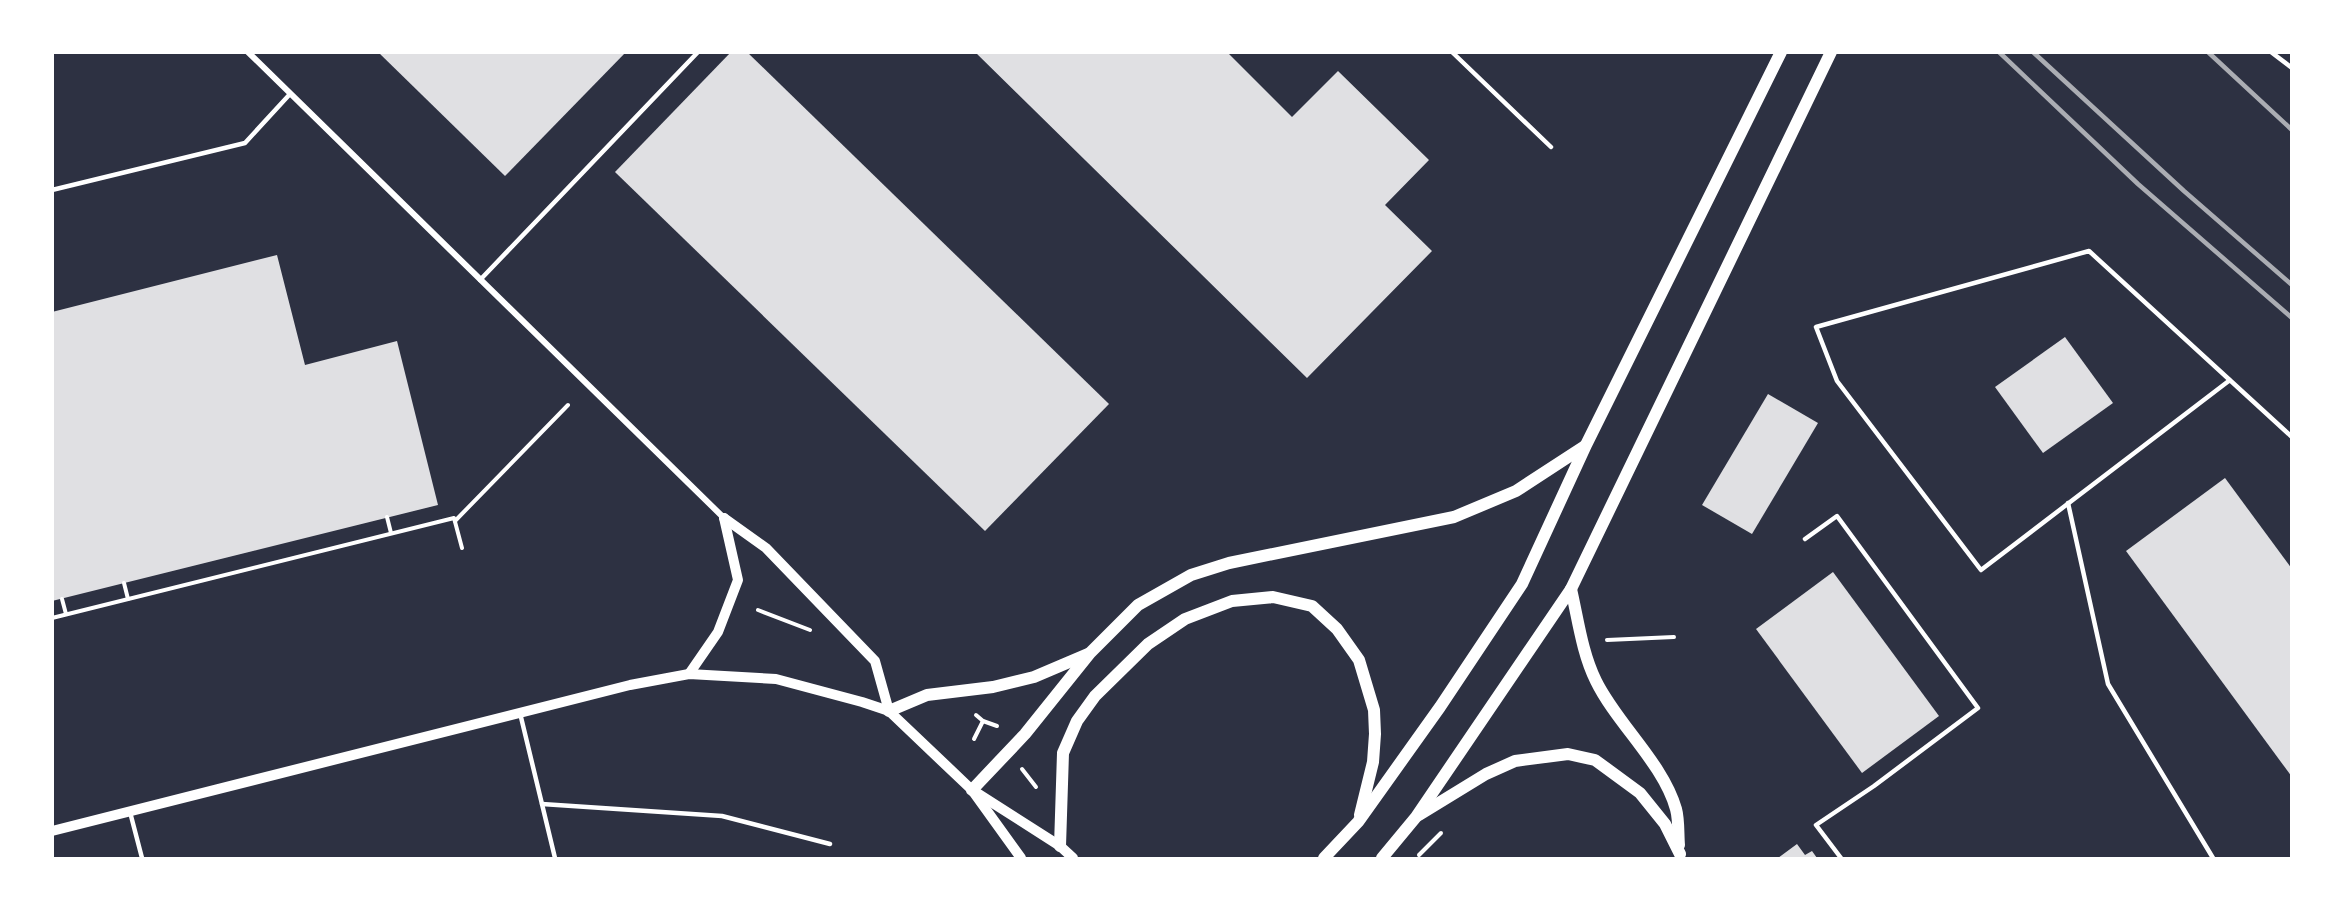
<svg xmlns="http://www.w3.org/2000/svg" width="2344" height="911" font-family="Inter,sans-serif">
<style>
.building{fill:#e0e0e3}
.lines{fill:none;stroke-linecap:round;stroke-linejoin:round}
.path{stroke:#fff;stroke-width:4}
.service{stroke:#fff;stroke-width:4.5}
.minor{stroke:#fff;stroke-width:6}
.tertiary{stroke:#fff;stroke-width:10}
.secondary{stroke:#fff;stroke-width:12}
.rail{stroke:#abadb3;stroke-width:4.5}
</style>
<rect width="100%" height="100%" fill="#2d3142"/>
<!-- building -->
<g class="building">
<path d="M 378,52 L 626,52 L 505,176 Z"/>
<path d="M 731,52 L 747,52 L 1109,404 L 985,531 L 615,172 Z"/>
<path d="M 975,52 L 1227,52 L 1292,117 L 1338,71 L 1429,160 L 1385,205 L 1432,251 L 1307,378 Z"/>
<path d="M 277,255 L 305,365 L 397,341 L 438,505 L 52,601 L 52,312 Z"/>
<path d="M 2065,337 L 2113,403 L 2043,453 L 1995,387 Z"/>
<path d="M 1768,394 L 1818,423 L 1752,534 L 1702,505 Z"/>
<path d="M 2225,478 L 2292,569 L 2292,777 L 2126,551 Z"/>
<path d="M 1833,572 L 1939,716 L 1862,773 L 1756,629 Z"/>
<path d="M 1797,844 L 1805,855 L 1812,851 L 1817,858 L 1778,858 Z"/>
</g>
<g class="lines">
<!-- path -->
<g class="path">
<path d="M 387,517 L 391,533"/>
<path d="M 455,521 L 568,405"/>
<path d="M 124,583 L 128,599"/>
<path d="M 62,599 L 66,614"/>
<path d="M 758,610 L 810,630"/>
<path d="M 52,618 L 454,518 L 462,548"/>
<path d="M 1607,640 L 1674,637"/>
<path d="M 976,715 L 983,721 L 997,726"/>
<path d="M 974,739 L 983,721"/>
<path d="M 1022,769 L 1036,787"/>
<path d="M 1419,855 L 1441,833"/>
</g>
<!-- service -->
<g class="service">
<path d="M 1452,52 L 1551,147"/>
<path d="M 2271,52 L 2292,68"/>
<path d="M 52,190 L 245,143 L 290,94"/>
<path d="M 480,280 L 698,52"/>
<path d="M 2230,380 L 1981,570 L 1837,381 L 1816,327 L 2089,251 L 2292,437"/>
<path d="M 2068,503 L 2108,684 L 2213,858"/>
<path d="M 1805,539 L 1837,516 L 1978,708 L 1874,786 L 1816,825 L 1841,858"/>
<path d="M 520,713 L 555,858"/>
<path d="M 542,804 L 722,816 L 830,844"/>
<path d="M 130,812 L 142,858"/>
</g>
<!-- minor -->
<path class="minor" d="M 248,52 L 724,518"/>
<!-- tertiary -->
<g class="tertiary">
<path d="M 724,518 L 766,548 L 875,661 L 889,711"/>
<path d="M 689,674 L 718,632 L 738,580 L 724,518"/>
<path d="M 977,793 L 1060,846 L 1073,858"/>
<path d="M 52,831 L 630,685 L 689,674 L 776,679 L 862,702 L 889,711 L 972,790 L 1021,858"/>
</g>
<!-- secondary -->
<g class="secondary">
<path d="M 1571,589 C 1578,619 1582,653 1596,681 C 1617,724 1663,763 1676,809 C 1679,820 1678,834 1679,845"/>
<path d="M 889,711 L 927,695 L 993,687 L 1034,677 L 1088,654"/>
<path d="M 972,790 L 1025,734 L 1090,653 L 1138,605 L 1191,575 L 1229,563 L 1454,517 L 1516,491 L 1585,446"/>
<path d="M 1419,815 L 1486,774 L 1515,761 L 1568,754 L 1595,760 L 1640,793 L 1665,824 L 1680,854"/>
<path d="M 1060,846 L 1063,753 L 1077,721 L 1095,696 L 1148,644 L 1185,619 L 1232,601 L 1273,597 L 1312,606 L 1337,629 L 1359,660 L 1374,710 L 1375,734 L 1373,762 L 1360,815"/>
<path d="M 1324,858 L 1358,822 L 1440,707 L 1522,584 L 1586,445 L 1781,52"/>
<path d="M 1382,858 L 1416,817 L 1571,589 L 1831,52"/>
</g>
<!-- rail -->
<g class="rail">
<path d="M 1999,52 L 2138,184 L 2292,318"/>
<path d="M 2033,52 L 2184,191 L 2292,285"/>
<path d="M 2208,52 L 2292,130"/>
</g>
</g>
<!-- border -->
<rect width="2344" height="911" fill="none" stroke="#ffffff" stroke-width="108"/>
</svg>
